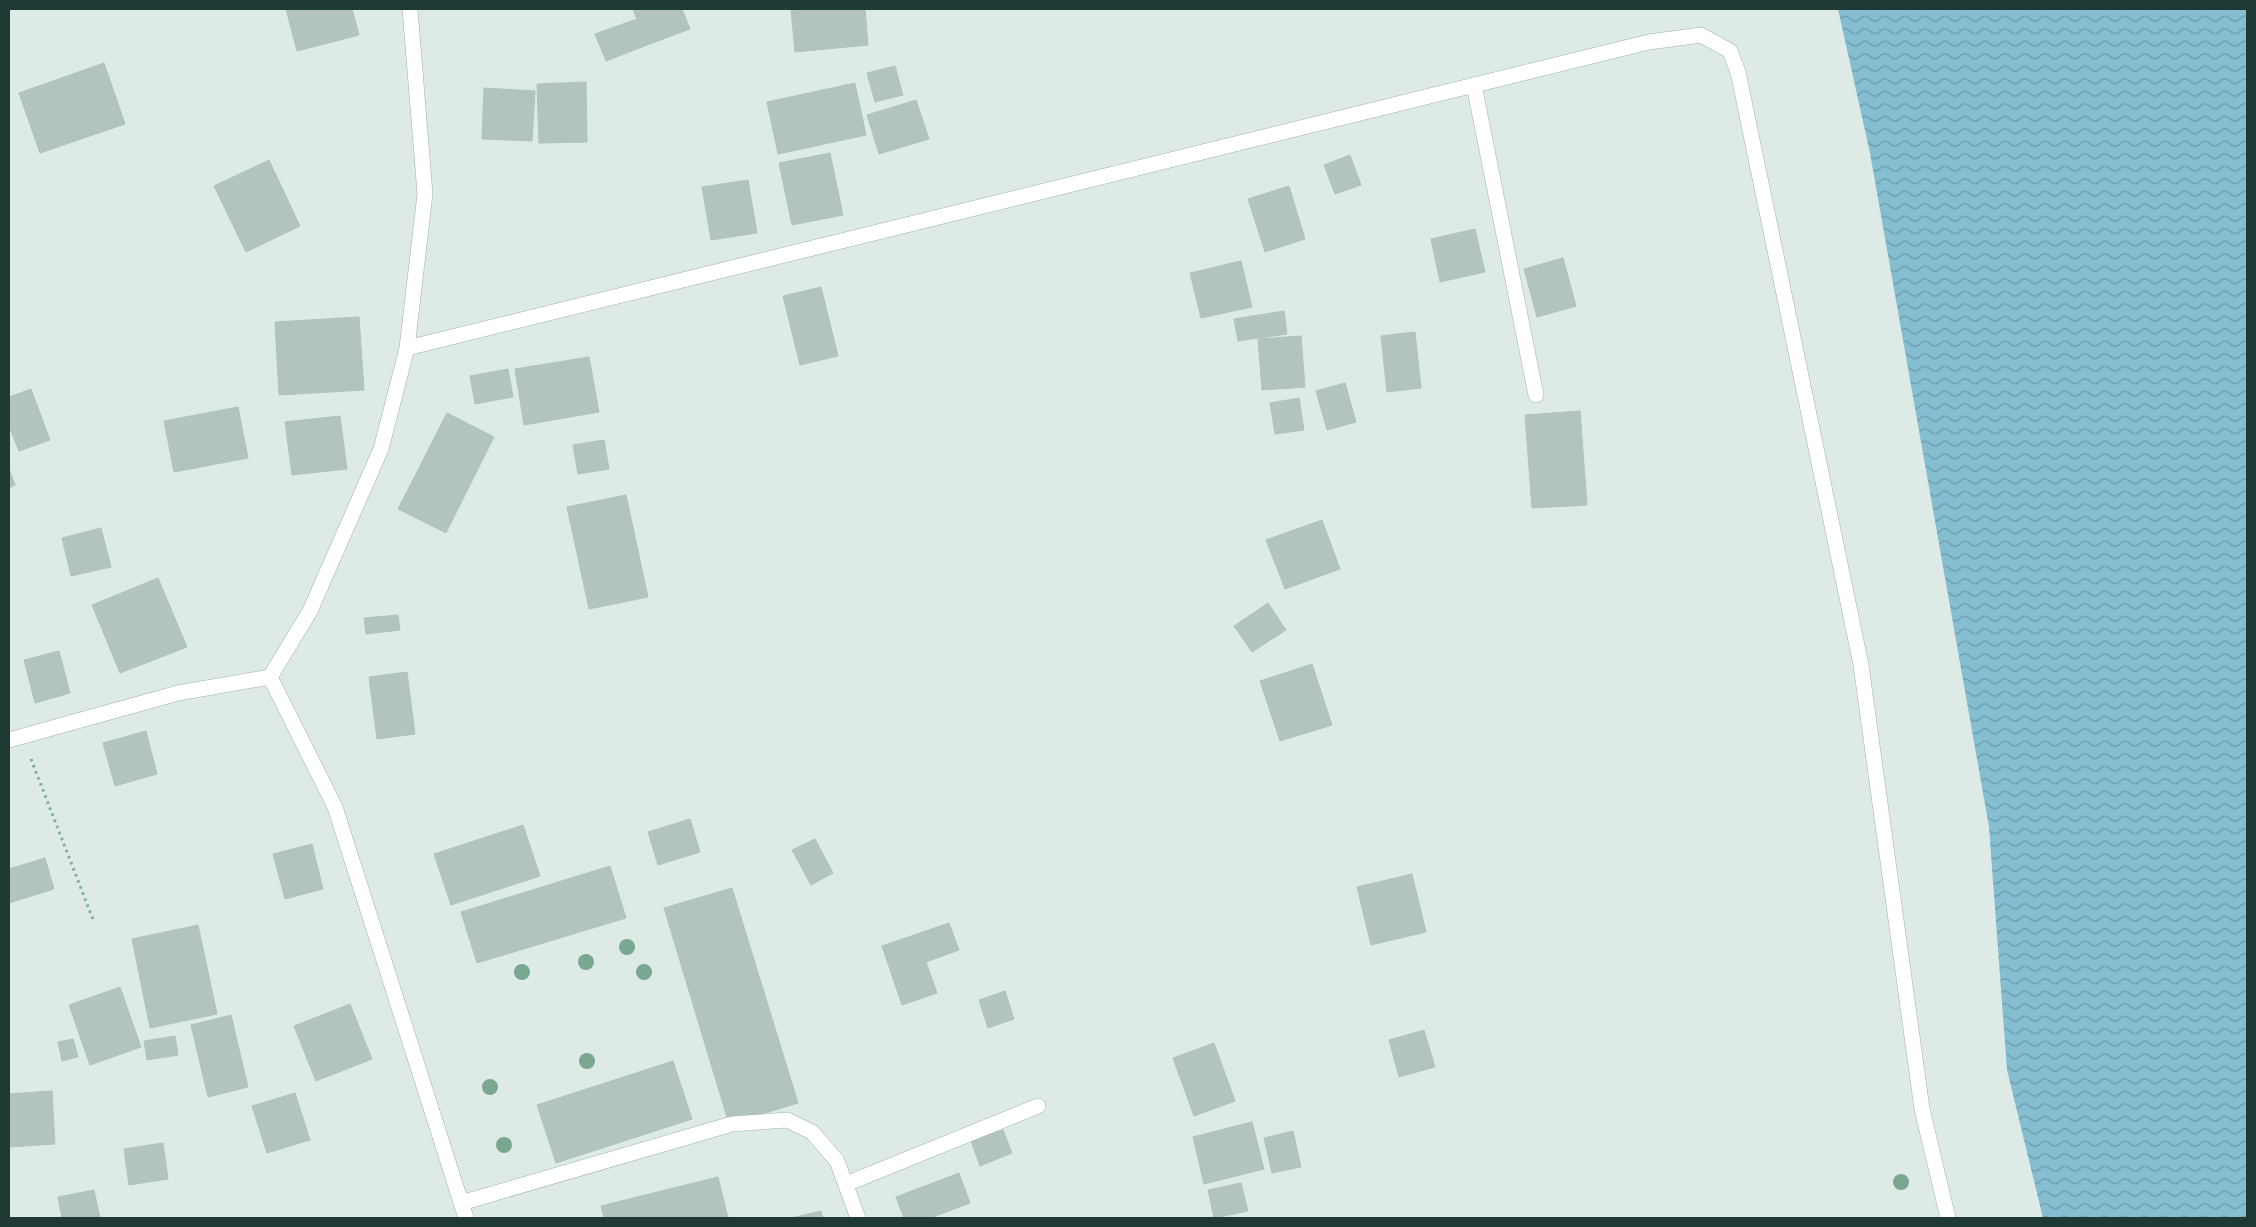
<svg xmlns="http://www.w3.org/2000/svg" width="2256" height="1227" font-family="'Open Sans',sans-serif">
<style>
.water{fill:url(#water-waves)}
.building{fill:#b3c4be;stroke:#b0c3bd}
.lines{fill:none;stroke-linecap:round;stroke-linejoin:round}
.service-casing{stroke:#a0b1ac;stroke-width:16}
.minor-casing{stroke:#a0b1ac;stroke-width:16}
.path{stroke:#7daea3;stroke-width:3;stroke-dasharray:2.5 4;stroke-linecap:butt}
.service{stroke:#fff;stroke-width:15}
.minor{stroke:#fff;stroke-width:15}
.tree{fill:#7aa790}
</style>
<defs>
<pattern id="water-waves" width="16" height="10" patternUnits="userSpaceOnUse" patternTransform="scale(1.25)"><rect width="16" height="10" fill="#84bed0"/><path d="M0 5q4-4 8 0t8 0" fill="none" stroke="#6b9baa"/></pattern>
</defs>
<rect width="100%" height="100%" fill="#ddeae5"/>
<!-- water -->
<path class="water" d="M 1838,9 L 2247,9 L 2247,1218 L 2043,1218 L 2007,1070 L 1989,827 L 1870,153 Z"/>
<!-- building -->
<g class="building">
<path d="M 286,9 L 352,9 L 359,35 L 297,51 Z"/>
<path d="M 633,9 L 682,9 L 690,29 L 647,45 Z"/>
<path d="M 806,9 L 865,9 L 868,45 L 795,52 L 791,10 Z"/>
<path d="M 637,19 L 647,45 L 606,61 L 595,34 Z"/>
<path d="M 104,63 L 125,124 L 40,153 L 19,93 Z"/>
<path d="M 895,66 L 903,95 L 875,102 L 867,73 Z"/>
<path d="M 586,82 L 587,142 L 539,143 L 537,84 Z"/>
<path d="M 855,83 L 866,135 L 778,154 L 767,102 Z"/>
<path d="M 484,88 L 535,91 L 532,141 L 482,139 Z"/>
<path d="M 916,100 L 929,139 L 879,154 L 867,115 Z"/>
<path d="M 830,153 L 843,215 L 792,225 L 779,163 Z"/>
<path d="M 1350,155 L 1361,185 L 1335,194 L 1324,165 Z"/>
<path d="M 269,160 L 300,226 L 246,252 L 214,186 Z"/>
<path d="M 748,180 L 757,233 L 711,240 L 702,187 Z"/>
<path d="M 1289,186 L 1305,239 L 1265,252 L 1248,199 Z"/>
<path d="M 1475,229 L 1485,272 L 1440,282 L 1431,239 Z"/>
<path d="M 1563,258 L 1576,306 L 1537,317 L 1524,269 Z"/>
<path d="M 1241,261 L 1252,307 L 1201,318 L 1190,273 Z"/>
<path d="M 821,287 L 838,356 L 800,365 L 783,296 Z"/>
<path d="M 1284,311 L 1287,334 L 1238,341 L 1234,319 Z"/>
<path d="M 359,317 L 364,390 L 279,395 L 275,322 Z"/>
<path d="M 1415,332 L 1421,388 L 1387,392 L 1381,336 Z"/>
<path d="M 1301,336 L 1305,387 L 1262,390 L 1258,339 Z"/>
<path d="M 589,357 L 599,412 L 524,425 L 515,369 Z"/>
<path d="M 508,369 L 513,397 L 475,404 L 470,376 Z"/>
<path d="M 1345,383 L 1356,422 L 1327,430 L 1316,391 Z"/>
<path d="M 31,389 L 50,440 L 19,451 L 9,426 L 9,397 Z"/>
<path d="M 1299,398 L 1304,430 L 1275,434 L 1270,403 Z"/>
<path d="M 238,407 L 248,458 L 174,472 L 164,421 Z"/>
<path d="M 1580,411 L 1587,505 L 1532,508 L 1525,415 Z"/>
<path d="M 447,413 L 494,437 L 446,533 L 398,509 Z"/>
<path d="M 340,416 L 347,469 L 292,475 L 285,422 Z"/>
<path d="M 604,440 L 609,469 L 578,474 L 573,445 Z"/>
<path d="M 9,469 L 15,485 L 9,488 Z"/>
<path d="M 626,495 L 648,597 L 589,609 L 567,507 Z"/>
<path d="M 1322,520 L 1340,569 L 1285,589 L 1266,540 Z"/>
<path d="M 101,528 L 111,567 L 71,576 L 62,538 Z"/>
<path d="M 158,578 L 187,647 L 120,673 L 92,605 Z"/>
<path d="M 1268,603 L 1286,630 L 1252,652 L 1234,626 Z"/>
<path d="M 398,615 L 400,630 L 366,634 L 364,618 Z"/>
<path d="M 59,651 L 70,693 L 35,703 L 24,660 Z"/>
<path d="M 1312,664 L 1332,725 L 1280,741 L 1260,681 Z"/>
<path d="M 407,672 L 415,734 L 377,739 L 369,677 Z"/>
<path d="M 146,731 L 157,774 L 115,786 L 103,743 Z"/>
<path d="M 690,819 L 700,852 L 658,865 L 648,832 Z"/>
<path d="M 523,825 L 540,876 L 451,905 L 434,854 Z"/>
<path d="M 815,839 L 833,873 L 811,885 L 792,850 Z"/>
<path d="M 312,844 L 323,889 L 285,899 L 273,854 Z"/>
<path d="M 45,858 L 54,889 L 9,903 L 9,869 Z"/>
<path d="M 610,866 L 626,918 L 477,963 L 461,912 Z"/>
<path d="M 1412,874 L 1426,932 L 1371,945 L 1357,887 Z"/>
<path d="M 732,888 L 798,1103 L 729,1124 L 664,908 Z"/>
<path d="M 949,923 L 959,950 L 926,962 L 937,993 L 902,1005 L 882,946 Z"/>
<path d="M 198,925 L 217,1014 L 150,1028 L 132,939 Z"/>
<path d="M 120,987 L 141,1047 L 90,1065 L 69,1005 Z"/>
<path d="M 1005,991 L 1014,1019 L 988,1028 L 979,1000 Z"/>
<path d="M 350,1004 L 372,1059 L 316,1081 L 294,1026 Z"/>
<path d="M 231,1015 L 248,1087 L 208,1097 L 191,1025 Z"/>
<path d="M 1424,1030 L 1435,1067 L 1399,1077 L 1389,1040 Z"/>
<path d="M 175,1036 L 178,1055 L 147,1060 L 144,1041 Z"/>
<path d="M 73,1039 L 78,1057 L 62,1061 L 58,1042 Z"/>
<path d="M 1214,1043 L 1235,1101 L 1194,1116 L 1173,1058 Z"/>
<path d="M 673,1061 L 692,1119 L 556,1163 L 537,1105 Z"/>
<path d="M 52,1091 L 55,1144 L 9,1147 L 9,1094 Z"/>
<path d="M 295,1093 L 310,1140 L 267,1153 L 252,1106 Z"/>
<path d="M 1252,1122 L 1264,1169 L 1204,1184 L 1193,1137 Z"/>
<path d="M 1003,1130 L 1012,1153 L 980,1166 L 971,1141 Z"/>
<path d="M 1293,1131 L 1301,1167 L 1272,1173 L 1264,1138 Z"/>
<path d="M 163,1143 L 168,1179 L 129,1185 L 124,1149 Z"/>
<path d="M 959,1173 L 970,1203 L 930,1218 L 904,1218 L 896,1197 Z"/>
<path d="M 718,1177 L 728,1218 L 604,1218 L 601,1206 Z"/>
<path d="M 1241,1183 L 1248,1211 L 1214,1218 L 1208,1190 Z"/>
<path d="M 94,1190 L 100,1218 L 62,1218 L 58,1197 Z"/>
<path d="M 821,1211 L 823,1218 L 791,1218 Z"/>
</g>
<g class="lines">
<!-- service casing -->
<g class="service-casing">
<path id="service" d="M 1474,85 L 1536,395"/>
</g>
<!-- minor casing -->
<g class="minor-casing">
<g id="minor">
<path d="M 407,348 L 1649,42 L 1701,35 L 1730,51 L 1738,72 L 1861,665 L 1922,1109 L 1948,1218"/>
<path d="M 270,677 L 335,807 L 466,1218"/>
<path d="M 9,740 L 178,693 L 270,677 L 310,611 L 381,449 L 407,348 L 425,194 L 410,9"/>
<path d="M 846,1184 L 1038,1106"/>
<path d="M 461,1203 L 732,1124 L 787,1120 L 812,1132 L 837,1161 L 858,1218"/>
</g>
</g>
<!-- path -->
<path class="path" d="M 31,759 L 94,922"/>
<!-- service -->
<use href="#service" class="service"/>
<!-- minor -->
<use href="#minor" class="minor"/>
</g>
<!-- trees -->
<g class="tree">
<circle cx="627" cy="947" r="8"/>
<circle cx="586" cy="962" r="8"/>
<circle cx="522" cy="972" r="8"/>
<circle cx="644" cy="972" r="8"/>
<circle cx="587" cy="1061" r="8"/>
<circle cx="490" cy="1087" r="8"/>
<circle cx="504" cy="1145" r="8"/>
<circle cx="1901" cy="1182" r="8"/>
</g>
<!-- border -->
<rect width="2256" height="1227" fill="none" stroke="#1f3934" stroke-width="20"/>
</svg>
